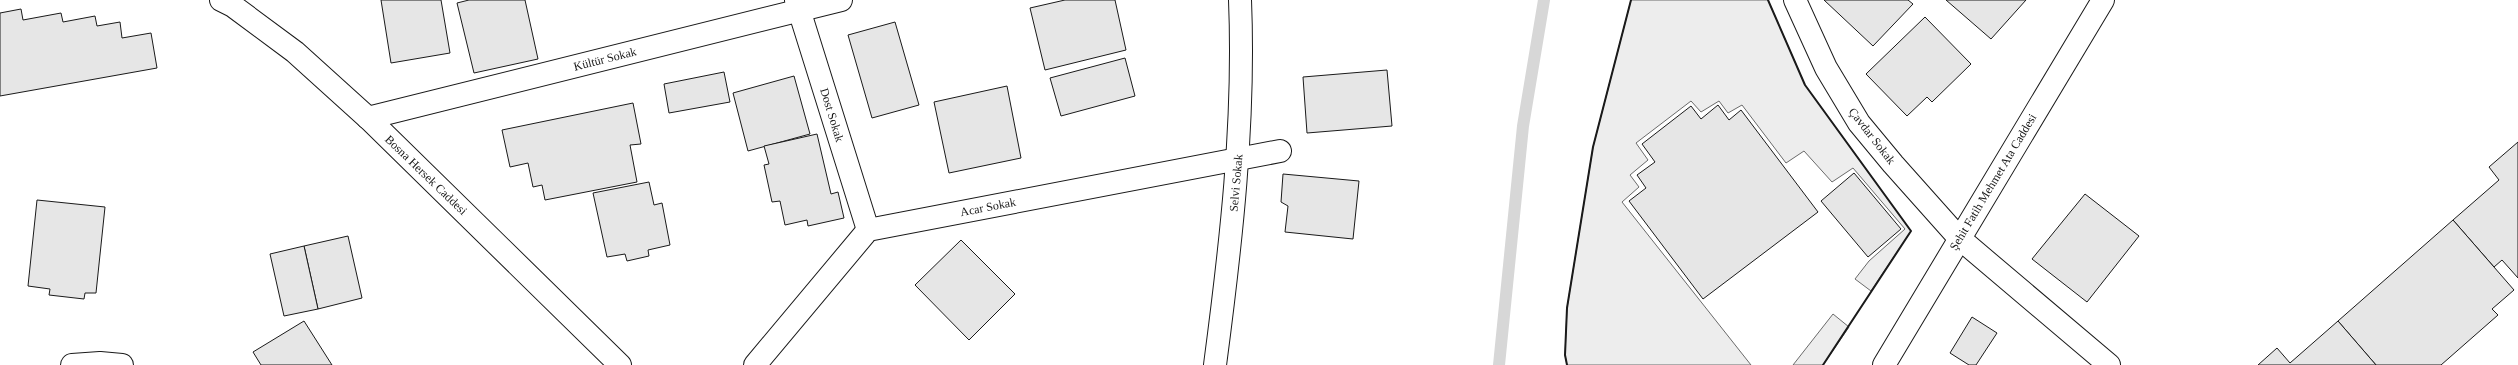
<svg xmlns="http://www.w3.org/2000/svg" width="2518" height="365" font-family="Georgia,serif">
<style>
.built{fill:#ededed;stroke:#6a6a6a}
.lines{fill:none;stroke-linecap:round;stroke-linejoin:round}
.stream{stroke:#d7d7d7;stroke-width:12}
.building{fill:#e6e6e6;stroke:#1a1a1a}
.minor-casing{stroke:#1a1a1a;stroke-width:24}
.major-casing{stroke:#1a1a1a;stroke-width:24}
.minor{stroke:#fff;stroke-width:22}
.major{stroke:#fff;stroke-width:22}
.wall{stroke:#1a1a1a;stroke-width:2}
.labels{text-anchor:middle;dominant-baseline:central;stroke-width:3;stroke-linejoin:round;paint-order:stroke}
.street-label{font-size:12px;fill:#1a1a1a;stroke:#fff}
</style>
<rect width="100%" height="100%" fill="#fff"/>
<!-- built -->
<g class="built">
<path d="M 1631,0 L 1768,0 L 1805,85 L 1911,231 L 1871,291 L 1855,279 L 1869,261 L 1905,229 L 1853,168 L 1832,182 L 1804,151 L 1786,163 L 1742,105 L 1728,113 L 1719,101 L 1701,112 L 1691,101 L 1636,143 L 1648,160 L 1630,175 L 1639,187 L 1622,202 L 1751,365 L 1567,365 L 1565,355 L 1567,308 L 1593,147 Z"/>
<path d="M 1833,314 L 1849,327 L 1823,365 L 1793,365 Z"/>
</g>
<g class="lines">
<!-- stream -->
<path class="stream" d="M 1499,365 L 1523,126 L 1544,0"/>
</g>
<!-- building -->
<g class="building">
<path d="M 381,0 L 441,0 L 450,53 L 391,63 Z"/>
<path d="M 469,0 L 525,0 L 538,59 L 474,73 L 457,3 Z"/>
<path d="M 1065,0 L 1115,0 L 1126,50 L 1045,70 L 1030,8 Z"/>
<path d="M 1824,0 L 1908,0 L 1913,4 L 1873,46 Z"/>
<path d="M 1946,0 L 2026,0 L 1991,39 Z"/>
<path d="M 21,9 L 23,20 L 61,13 L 63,22 L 95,16 L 97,26 L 120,22 L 122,38 L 151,33 L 157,68 L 0,96 L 0,13 Z"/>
<path d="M 1925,17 L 1971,64 L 1932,102 L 1927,97 L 1907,116 L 1866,74 Z"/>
<path d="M 895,22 L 919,105 L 872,118 L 848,35 Z"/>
<path d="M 1125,58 L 1135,96 L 1061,116 L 1050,78 Z"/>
<path d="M 1387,70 L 1392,126 L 1307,133 L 1303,77 Z"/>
<path d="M 724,72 L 730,102 L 669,113 L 664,84 Z"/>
<path d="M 794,76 L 810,134 L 748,151 L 733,93 Z"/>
<path d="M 1007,86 L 1021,158 L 949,173 L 934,102 Z"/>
<path d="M 633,103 L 641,144 L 630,145 L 637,182 L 545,200 L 542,185 L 533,187 L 528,163 L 510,167 L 502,130 Z"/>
<path d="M 1718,105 L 1729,120 L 1741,110 L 1818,212 L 1703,299 L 1629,201 L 1646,188 L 1637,175 L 1655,162 L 1642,144 L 1691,106 L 1701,119 Z"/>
<path d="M 817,134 L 831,194 L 838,192 L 844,218 L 808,226 L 807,220 L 785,225 L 780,201 L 772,202 L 764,165 L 769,164 L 764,146 Z"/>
<path d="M 2518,142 L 2518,278 L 2502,260 L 2494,267 L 2453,220 L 2499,180 L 2489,167 Z"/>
<path d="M 1854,173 L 1901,229 L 1868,257 L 1821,201 Z"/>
<path d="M 1283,174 L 1359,181 L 1353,239 L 1285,232 L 1288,206 L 1281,202 Z"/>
<path d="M 649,182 L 654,205 L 662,203 L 670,245 L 648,250 L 649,256 L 627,261 L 625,254 L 607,257 L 593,193 Z"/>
<path d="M 2085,194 L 2139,236 L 2087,302 L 2032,259 Z"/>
<path d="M 37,200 L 105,207 L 96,293 L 85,293 L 84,299 L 49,295 L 50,289 L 28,286 Z"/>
<path d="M 2453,220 L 2514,290 L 2492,309 L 2498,315 L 2441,365 L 2376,365 L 2338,321 Z"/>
<path d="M 348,236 L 362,298 L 318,309 L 304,246 Z"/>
<path d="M 961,240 L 1015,294 L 969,340 L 915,285 Z"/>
<path d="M 304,246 L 318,309 L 284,316 L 270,254 Z"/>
<path d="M 1972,317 L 1997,333 L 1976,365 L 1969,365 L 1950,353 Z"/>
<path d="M 304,321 L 332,365 L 261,365 L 253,352 Z"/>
<path d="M 2338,321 L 2376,365 L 2258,365 L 2277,348 L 2290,363 Z"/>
</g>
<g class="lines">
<!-- minor casing -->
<g class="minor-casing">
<g id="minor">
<path d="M 796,0 L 868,230"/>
<path d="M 1795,0 L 1826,68 L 1859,123 L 1893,164 L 1959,238 L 2109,365"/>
<path d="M 368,118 L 841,0"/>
<path d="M 72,365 L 100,363 L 122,365"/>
<path d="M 755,365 L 868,230 L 1280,151"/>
<path d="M 1215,365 C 1231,244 1245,122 1240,0"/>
</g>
</g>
<!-- major casing -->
<g class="major-casing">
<g id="major">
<path d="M 221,0 L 233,6 L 295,52 L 368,118 L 620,365"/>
<path d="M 1884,365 L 2103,0"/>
</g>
</g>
<!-- minor -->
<use href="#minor" class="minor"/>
<!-- major -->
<use href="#major" class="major"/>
<!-- wall -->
<g class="wall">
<path d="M 1768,0 L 1805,85 L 1911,231 L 1823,365"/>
<path d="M 1567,365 L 1565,355 L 1567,308 L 1593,147 L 1631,0"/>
</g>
</g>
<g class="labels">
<!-- street labels -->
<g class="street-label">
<text transform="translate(605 59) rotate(-14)">Kültür Sokak</text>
<text transform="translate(832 115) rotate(73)">Dost Sokak</text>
<text transform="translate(1872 136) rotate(52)">Çavdar Sokak</text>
<text transform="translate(426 175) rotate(44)">Bosna Hersek Caddesi</text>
<text transform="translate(1993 182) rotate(-59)">Şehit Fatih Mehmet Ata Caddesi</text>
<text transform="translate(1236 183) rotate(-85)">Selvi Sokak</text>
<text transform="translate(988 207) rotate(-11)">Acar Sokak</text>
</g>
</g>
</svg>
